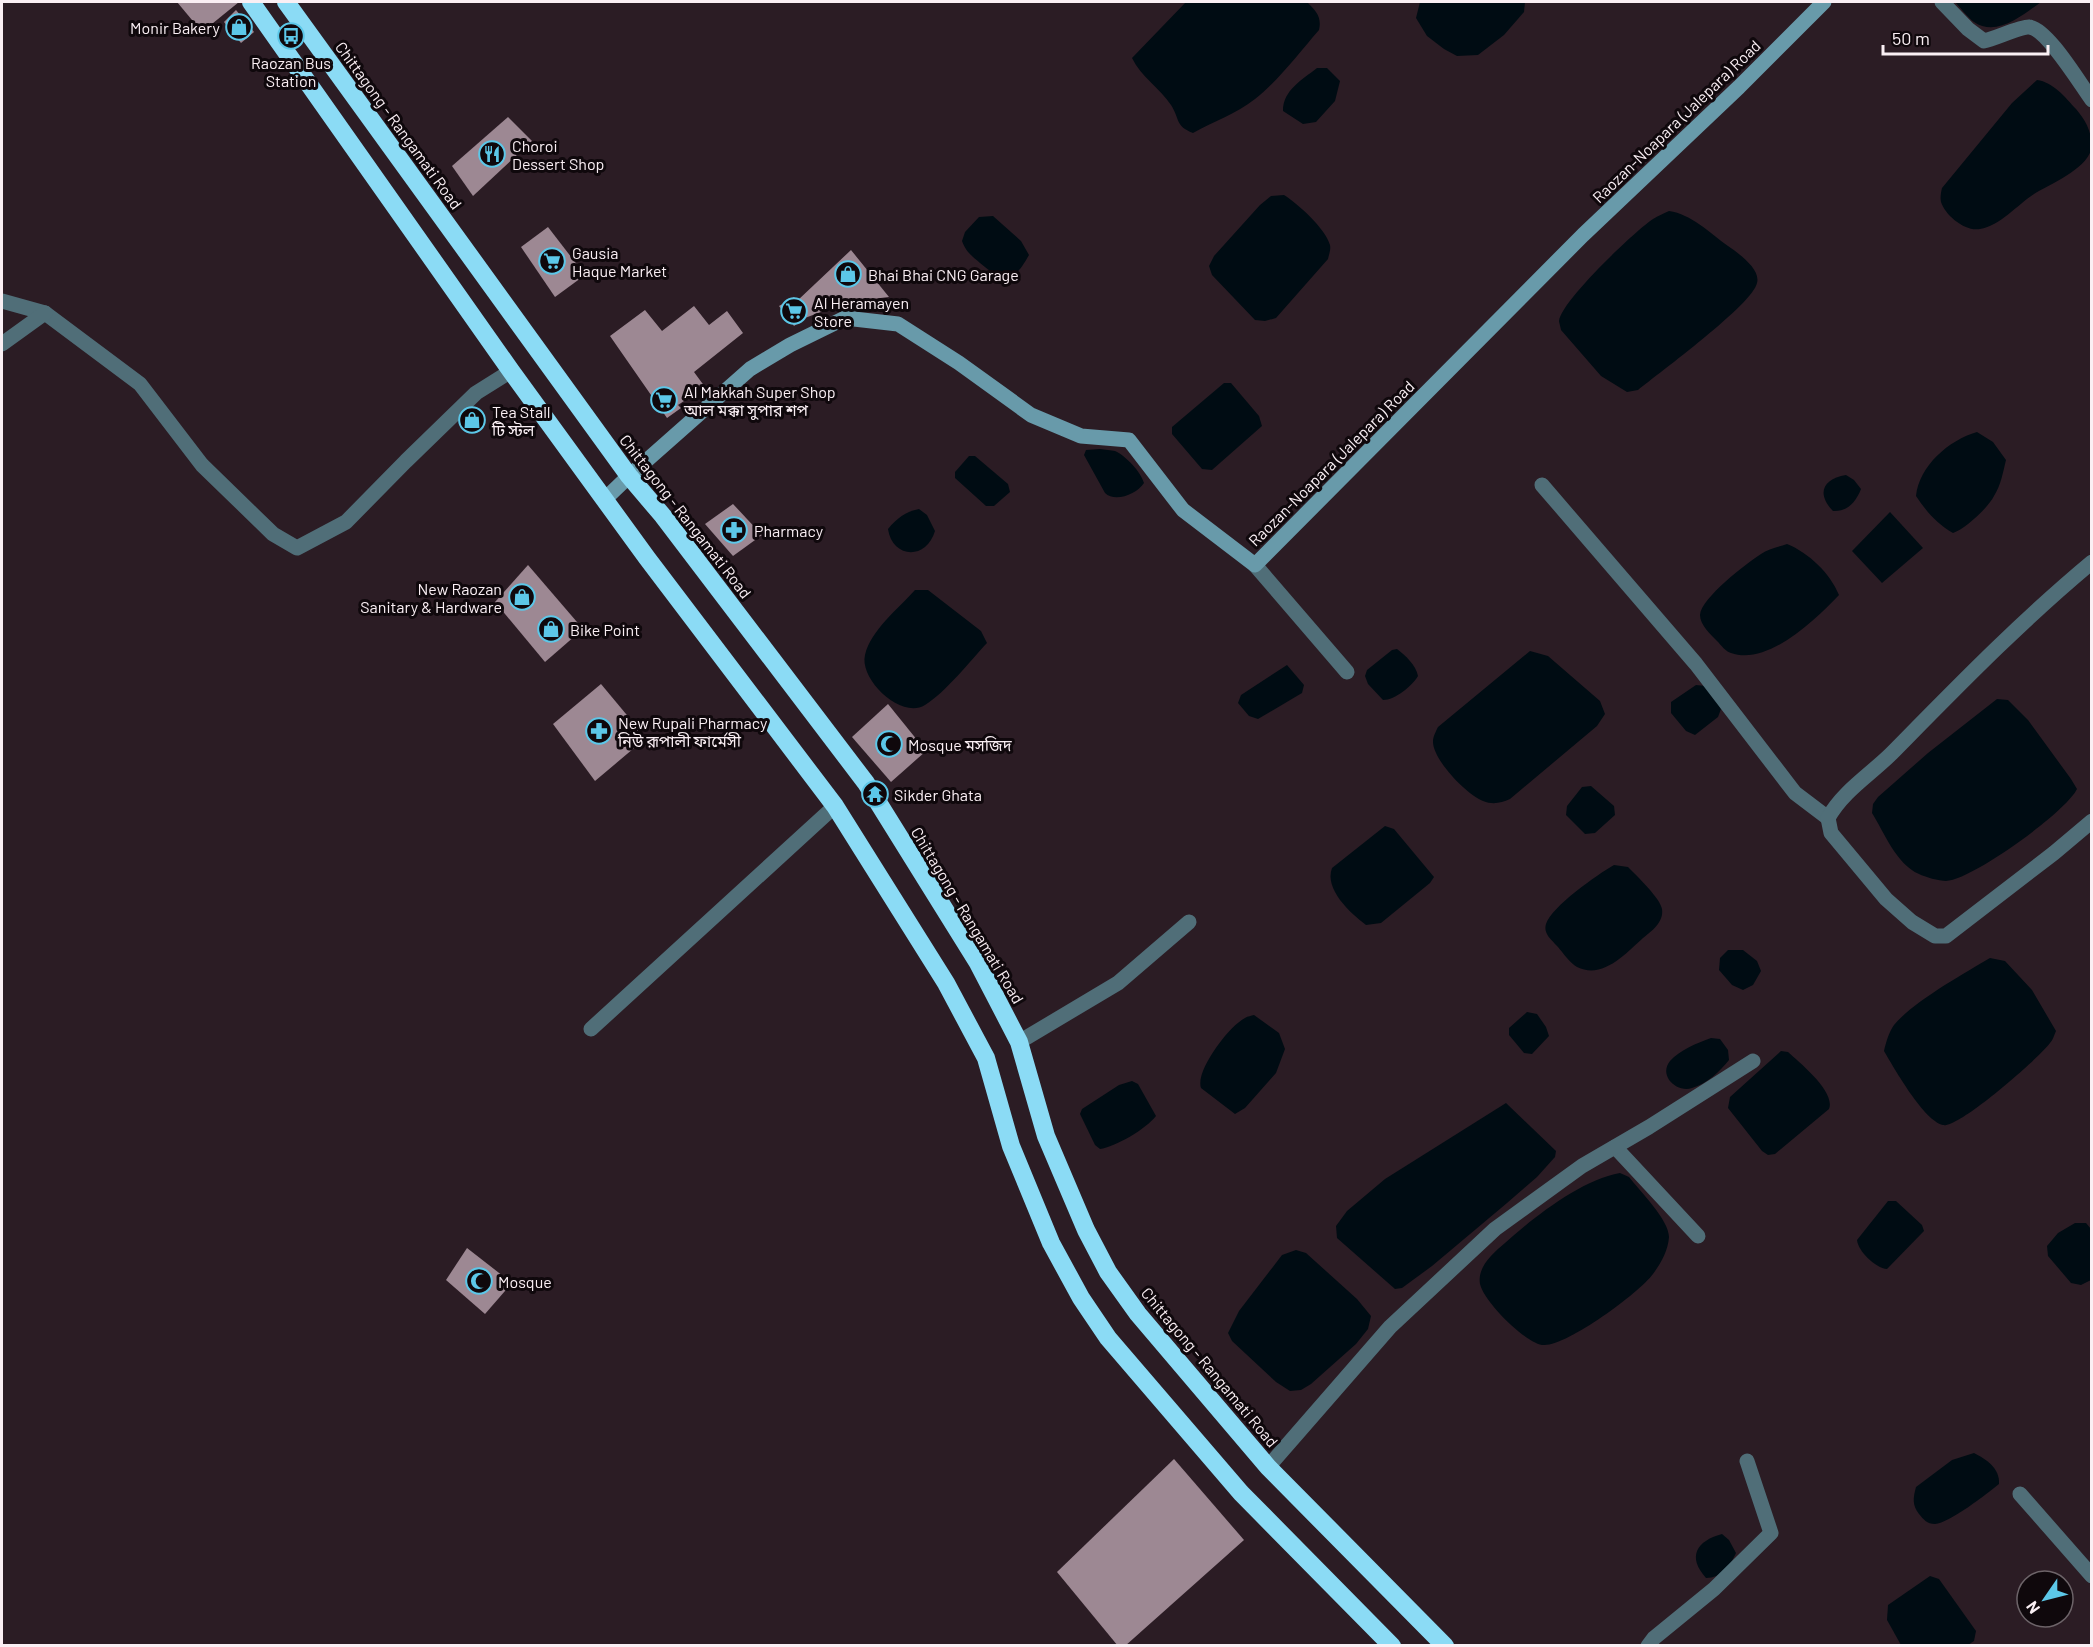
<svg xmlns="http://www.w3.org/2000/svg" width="2093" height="1647" font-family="Barlow,'Noto Sans Bengali',sans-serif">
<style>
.water{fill:#000c13}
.building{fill:#9d8893}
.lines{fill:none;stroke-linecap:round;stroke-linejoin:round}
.street{stroke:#506e78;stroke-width:15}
.secondary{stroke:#689aaa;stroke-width:15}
.highway{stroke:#8bdbf5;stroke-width:18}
.labels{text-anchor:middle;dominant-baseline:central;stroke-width:6;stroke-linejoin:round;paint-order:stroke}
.poi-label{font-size:16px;fill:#faeff4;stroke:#0f080c;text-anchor:start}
.street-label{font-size:16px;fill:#faeff4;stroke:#0f080c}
</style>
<rect width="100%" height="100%" fill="#2b1c24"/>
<!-- water -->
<g class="water">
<path d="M 1186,2 L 1307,2 C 1316,11 1322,17 1319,30 C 1299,53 1279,80 1255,99 C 1236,114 1214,121 1193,133 C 1175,126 1180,119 1171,105 C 1160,88 1141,77 1132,58 Z"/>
<path d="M 1420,2 L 1525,2 L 1524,12 L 1504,35 L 1478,55 L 1457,56 L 1444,49 L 1427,36 L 1416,18 Z"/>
<path d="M 1955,2 L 1954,2 L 2041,2 C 2024,14 1997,38 1974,22 C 1967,17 1961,8 1955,2 Z"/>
<path d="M 1317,68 L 1327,68 L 1340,81 L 1335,101 L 1316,122 L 1303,124 L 1283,111 C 1283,90 1302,80 1317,68 Z"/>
<path d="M 2037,80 C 2053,82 2065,97 2076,109 C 2086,121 2093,133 2091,150 C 2085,170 2050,184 2034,194 C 2017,205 2000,226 1980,229 C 1965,232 1945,215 1941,202 C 1940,198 1941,192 1942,188 L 2012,103 Z"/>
<path d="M 1284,195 C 1298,204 1325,228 1330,245 C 1331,250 1329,254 1328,259 L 1276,318 L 1265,321 L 1255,320 L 1212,275 L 1209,266 L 1214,256 L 1260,205 L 1271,196 Z"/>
<path d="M 1669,211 C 1691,214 1710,233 1728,246 C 1738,253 1761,269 1757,283 C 1753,304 1659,373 1638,390 L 1627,392 L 1601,376 L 1561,330 C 1561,329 1559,322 1559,321 C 1561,301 1635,231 1653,219 C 1658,216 1664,213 1669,211 Z"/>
<path d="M 993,216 L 1021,241 L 1029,255 C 1013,284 1004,283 980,263 C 972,256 966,252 962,241 L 965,232 L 979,217 Z"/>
<path d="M 1224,383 L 1231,383 L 1259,416 L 1262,426 L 1212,470 L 1202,469 L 1172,434 L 1172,427 Z"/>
<path d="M 1977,432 L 1993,442 L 2006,460 C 2003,472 2001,485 1994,496 C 1988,508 1965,529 1953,533 C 1937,524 1926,511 1916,496 C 1919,466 1949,440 1977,432 Z"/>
<path d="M 1100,449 C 1105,450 1111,450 1115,451 C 1126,456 1141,472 1144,483 C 1137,494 1115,503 1105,493 L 1084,455 L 1086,450 Z"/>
<path d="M 969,456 L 975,456 L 1008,484 L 1010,492 L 994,506 L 986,506 L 955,478 L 955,472 Z"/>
<path d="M 1846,475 L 1854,480 L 1861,489 C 1856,502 1847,512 1833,511 C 1816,493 1823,479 1846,475 Z"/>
<path d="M 919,509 L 927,515 L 935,531 C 926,561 892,558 888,529 C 897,518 905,512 919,509 Z"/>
<path d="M 1890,512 L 1923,548 L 1882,583 L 1852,551 Z"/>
<path d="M 1787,544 C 1809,553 1830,573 1839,595 C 1815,620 1768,666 1731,653 C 1726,652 1721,645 1717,641 C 1711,635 1700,625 1700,615 C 1701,598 1747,563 1761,554 C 1768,549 1778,547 1787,544 Z"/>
<path d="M 915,590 L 928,590 L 981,631 L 987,643 C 971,660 945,693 925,705 C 901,720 859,679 865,655 C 871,630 898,609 915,590 Z"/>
<path d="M 1397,649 C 1405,655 1416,665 1418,676 C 1412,686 1395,700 1383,700 L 1368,684 L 1365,676 L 1367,670 L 1392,650 Z"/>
<path d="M 1530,651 L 1548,656 L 1600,701 L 1605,714 L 1597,726 L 1510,799 C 1501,803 1493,805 1483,801 C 1467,795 1432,759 1433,741 C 1433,737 1436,731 1438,727 Z"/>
<path d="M 1287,665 L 1304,685 L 1302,693 L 1258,719 L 1249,716 L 1238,703 L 1241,695 Z"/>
<path d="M 1696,685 L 1706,686 L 1716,699 L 1721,709 L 1718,717 L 1695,735 L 1686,731 L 1671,713 L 1671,702 Z"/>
<path d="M 1997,699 L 2008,700 L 2028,720 L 2071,779 L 2077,789 C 2066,812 1972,880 1946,881 C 1939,881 1925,877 1919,874 C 1896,864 1884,832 1872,813 L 1873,804 L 1878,797 L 1928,753 Z"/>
<path d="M 1591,786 L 1614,806 L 1615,815 L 1595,833 L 1585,834 L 1566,815 L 1567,806 L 1582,787 Z"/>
<path d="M 1385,826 L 1394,829 L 1434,877 L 1430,883 L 1381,923 L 1366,925 C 1350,913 1324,889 1332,868 Z"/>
<path d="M 1614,865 L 1628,867 C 1636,875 1661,899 1662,909 C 1664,922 1652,931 1643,938 C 1626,953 1603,980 1577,967 C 1570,963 1563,953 1558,947 C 1552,940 1543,934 1546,924 C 1551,907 1598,874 1614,865 Z"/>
<path d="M 1728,950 L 1743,950 L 1757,961 L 1761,971 L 1753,985 L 1743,990 L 1732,985 L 1719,970 L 1720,958 Z"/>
<path d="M 1990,958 L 2005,961 L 2032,990 L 2056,1031 C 2054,1035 2053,1040 2050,1043 C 2039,1058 1958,1129 1943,1125 C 1924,1121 1894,1068 1884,1051 C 1886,1042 1889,1032 1894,1025 C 1913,1002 1963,974 1990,958 Z"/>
<path d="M 1527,1012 L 1537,1014 L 1546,1027 L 1549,1036 L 1532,1054 L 1524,1053 L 1509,1035 L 1509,1028 Z"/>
<path d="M 1254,1015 L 1279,1033 L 1285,1049 L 1276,1073 L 1245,1108 L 1235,1114 L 1201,1088 C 1195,1071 1229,1026 1245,1018 C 1248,1016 1251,1016 1254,1015 Z"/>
<path d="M 1711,1038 L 1720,1039 L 1728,1050 L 1729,1060 C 1720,1071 1707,1084 1692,1088 C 1677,1093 1658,1076 1670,1061 C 1680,1050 1697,1043 1711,1038 Z"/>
<path d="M 1781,1051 L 1788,1052 C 1800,1063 1836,1092 1829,1109 L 1775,1154 L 1768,1155 L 1762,1151 L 1728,1108 L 1730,1097 Z"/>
<path d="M 1132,1081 L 1138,1084 L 1156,1116 C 1146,1129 1115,1147 1100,1149 L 1095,1145 L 1080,1114 L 1082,1109 L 1119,1085 Z"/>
<path d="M 1506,1103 L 1556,1151 L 1555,1157 L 1537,1177 L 1507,1203 L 1432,1266 L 1402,1288 L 1395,1289 L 1337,1238 L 1336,1226 L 1347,1211 L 1385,1179 Z"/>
<path d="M 1620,1173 L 1629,1177 C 1640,1191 1669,1220 1669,1237 C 1668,1251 1661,1263 1653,1274 C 1639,1293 1567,1346 1544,1345 C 1527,1345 1484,1302 1480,1284 C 1477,1267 1493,1253 1505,1243 C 1534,1217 1581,1180 1620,1173 Z"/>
<path d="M 1888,1201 L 1896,1201 L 1922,1225 L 1924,1231 L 1887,1269 C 1875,1268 1858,1251 1857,1240 Z"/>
<path d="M 2075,1223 L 2086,1223 L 2091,1229 L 2091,1280 L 2081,1285 L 2071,1283 L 2048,1256 L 2047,1246 L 2058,1233 Z"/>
<path d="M 1296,1250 L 1306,1253 L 1357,1299 L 1371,1316 L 1368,1329 L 1356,1344 L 1311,1384 L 1301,1390 L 1290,1391 L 1276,1382 L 1232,1341 L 1228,1333 L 1239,1311 L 1282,1255 Z"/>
<path d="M 1974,1453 C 1986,1459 2000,1468 1999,1484 C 1987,1494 1949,1523 1935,1524 C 1927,1524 1923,1519 1919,1514 C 1912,1505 1913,1498 1916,1487 L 1952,1460 Z"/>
<path d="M 1722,1534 L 1729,1540 L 1736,1553 C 1730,1566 1721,1578 1706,1578 C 1687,1557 1696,1541 1722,1534 Z"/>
<path d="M 1930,1576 L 1939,1579 L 1976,1631 L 1974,1641 L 1968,1645 L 1901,1645 L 1887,1620 L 1888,1605 Z"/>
</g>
<!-- building -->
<g class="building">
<path d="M 177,2 L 239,2 L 202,32 Z"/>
<path d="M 236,10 L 254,32 L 241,43 L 224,22 Z"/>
<path d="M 508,117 L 532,141 L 473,196 L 452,166 Z"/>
<path d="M 548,227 L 585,275 L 555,297 L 521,247 Z"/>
<path d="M 851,250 L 889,297 L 847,302 L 805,318 L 794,326 L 779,306 L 794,297 L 797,301 Z"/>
<path d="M 694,306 L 709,325 L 727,311 L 743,333 L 694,372 L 705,387 L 678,405 L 681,408 L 667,418 L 610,336 L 645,310 L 662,331 Z"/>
<path d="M 733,504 L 762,535 L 733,556 L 705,524 Z"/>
<path d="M 528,565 L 583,629 L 545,662 L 495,602 Z"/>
<path d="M 601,684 L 646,738 L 595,781 L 553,724 Z"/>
<path d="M 888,704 L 926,751 L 891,782 L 852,737 Z"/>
<path d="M 467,1248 L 512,1283 L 485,1314 L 446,1280 Z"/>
<path d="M 1174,1459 L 1244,1540 L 1125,1646 L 1118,1646 L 1057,1572 Z"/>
</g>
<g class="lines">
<!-- street -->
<g class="street">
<path d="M 1942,2 L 1968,29 L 1984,41 C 1994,39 2022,26 2029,27 C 2047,28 2080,84 2092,100"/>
<path d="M 2,301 L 45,313 L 140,384 L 202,465 L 273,534 L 297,548 L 346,522 L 406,461 L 476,393 L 511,371"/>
<path d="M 2,344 L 45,313"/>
<path d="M 1542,485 L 1696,664 L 1795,793 L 1828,818"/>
<path d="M 2092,562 C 2021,621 1957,687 1892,753 C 1871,774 1843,791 1828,818 L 1831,833 L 1886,899 L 1912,922 L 1935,936 L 1946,936 L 2054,853 L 2092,821"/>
<path d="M 1255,565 L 1347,672"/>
<path d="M 591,1029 L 835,806"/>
<path d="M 1019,1042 L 1118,983 L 1189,922"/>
<path d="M 1615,1147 L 1698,1236"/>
<path d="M 1268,1467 L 1390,1327 L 1495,1229 L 1582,1166 L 1649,1127 L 1753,1061"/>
<path d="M 2020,1494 L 2092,1576"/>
<path d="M 1648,1646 L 1654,1638 L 1714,1589 L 1771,1533 L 1747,1461"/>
</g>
<!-- secondary -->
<path class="secondary" d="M 604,500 L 629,476 L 750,369 L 790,345 L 845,318 L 898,324 L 959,363 L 1031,415 L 1081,436 L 1129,440 L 1183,510 L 1255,565 L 1583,235 L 1739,87 L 1824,2"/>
<!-- highway -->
<g class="highway">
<path d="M 251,2 L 511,371 L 647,558 L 835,806 L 946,983 L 986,1058 L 1011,1146 L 1051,1243 L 1081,1298 L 1108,1338 L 1241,1493 L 1392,1646"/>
<path d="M 286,2 L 629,476 L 663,516 L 866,783 L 978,963 L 1019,1042 L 1046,1136 L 1086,1230 L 1108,1272 L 1138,1314 L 1268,1467 L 1445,1646"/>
</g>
</g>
<!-- icons -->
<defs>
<g id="shop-ring" transform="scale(1.35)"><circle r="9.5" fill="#0f080c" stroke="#5cc7e8" stroke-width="1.5"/><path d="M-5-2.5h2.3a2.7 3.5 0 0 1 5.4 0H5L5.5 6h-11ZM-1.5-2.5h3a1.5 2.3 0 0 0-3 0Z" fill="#5cc7e8"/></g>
<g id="bus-ring" transform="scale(1.35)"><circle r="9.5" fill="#0f080c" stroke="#5cc7e8" stroke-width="1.5"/><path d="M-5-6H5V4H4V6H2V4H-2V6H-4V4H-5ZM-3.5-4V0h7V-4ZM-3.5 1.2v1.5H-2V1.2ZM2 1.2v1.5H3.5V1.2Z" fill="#5cc7e8"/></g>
<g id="restaurant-ring" transform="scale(1.35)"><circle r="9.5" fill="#0f080c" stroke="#5cc7e8" stroke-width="1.5"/><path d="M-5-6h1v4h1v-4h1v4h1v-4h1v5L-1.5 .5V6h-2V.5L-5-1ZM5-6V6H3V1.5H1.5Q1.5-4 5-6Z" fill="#5cc7e8"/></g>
<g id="supermarket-ring" transform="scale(1.35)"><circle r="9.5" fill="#0f080c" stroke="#5cc7e8" stroke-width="1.5"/><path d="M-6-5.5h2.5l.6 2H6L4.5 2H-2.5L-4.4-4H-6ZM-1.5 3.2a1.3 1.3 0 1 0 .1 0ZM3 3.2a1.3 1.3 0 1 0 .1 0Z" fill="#5cc7e8"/></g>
<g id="pharmacy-ring" transform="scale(1.35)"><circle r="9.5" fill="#0f080c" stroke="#5cc7e8" stroke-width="1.5"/><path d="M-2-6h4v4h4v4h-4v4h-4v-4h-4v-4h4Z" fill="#5cc7e8"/></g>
<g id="mosque-ring" transform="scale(1.35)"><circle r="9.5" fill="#0f080c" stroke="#5cc7e8" stroke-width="1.5"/><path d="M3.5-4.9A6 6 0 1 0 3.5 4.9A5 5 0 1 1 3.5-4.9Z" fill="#5cc7e8"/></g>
<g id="temple-ring" transform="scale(1.35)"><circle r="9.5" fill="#0f080c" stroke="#5cc7e8" stroke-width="1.5"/><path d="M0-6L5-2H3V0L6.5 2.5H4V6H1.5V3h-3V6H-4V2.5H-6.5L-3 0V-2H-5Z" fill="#5cc7e8"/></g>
</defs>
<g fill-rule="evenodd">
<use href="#shop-ring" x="239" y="27"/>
<use href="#bus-ring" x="291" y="36"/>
<use href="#restaurant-ring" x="492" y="154"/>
<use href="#supermarket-ring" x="552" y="261"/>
<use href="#shop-ring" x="848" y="274"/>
<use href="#supermarket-ring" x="794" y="311"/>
<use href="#supermarket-ring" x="664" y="400"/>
<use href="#shop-ring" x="472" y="420"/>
<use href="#pharmacy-ring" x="734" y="530"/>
<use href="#shop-ring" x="522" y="597"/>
<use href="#shop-ring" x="551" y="629"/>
<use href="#pharmacy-ring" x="599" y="731"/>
<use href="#mosque-ring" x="889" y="744"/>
<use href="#temple-ring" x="875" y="794"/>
<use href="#mosque-ring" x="479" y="1281"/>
</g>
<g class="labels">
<!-- poi labels -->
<g class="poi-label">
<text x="220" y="27" text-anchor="end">Monir Bakery</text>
<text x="291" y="62" text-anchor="middle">Raozan Bus<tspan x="291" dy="18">Station</tspan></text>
<text x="512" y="145">Choroi<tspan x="512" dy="18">Dessert Shop</tspan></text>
<text x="572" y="252">Gausia<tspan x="572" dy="18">Haque Market</tspan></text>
<text x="868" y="274">Bhai Bhai CNG Garage</text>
<text x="814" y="302">Al Heramayen<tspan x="814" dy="18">Store</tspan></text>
<text x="684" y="391">Al Makkah Super Shop<tspan x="684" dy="18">আল মক্কা সুপার শপ</tspan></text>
<text x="492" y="411">Tea Stall<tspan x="492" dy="18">টি স্টল</tspan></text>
<text x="754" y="530">Pharmacy</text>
<text x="502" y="588" text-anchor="end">New Raozan<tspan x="502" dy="18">Sanitary &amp; Hardware</tspan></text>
<text x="570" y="629">Bike Point</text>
<text x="618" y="722">New Rupali Pharmacy<tspan x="618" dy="18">নিউ রূপালী ফার্মেসী</tspan></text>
<text x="908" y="744">Mosque মসজিদ</text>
<text x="894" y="794">Sikder Ghata</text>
<text x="498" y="1281">Mosque</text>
</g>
<!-- street labels -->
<g class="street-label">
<text transform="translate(1676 121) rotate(-44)">Raozan-Noapara (Jalepara) Road</text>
<text transform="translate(399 125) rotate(54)">Chittagong - Rangamati Road</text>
<text transform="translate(1331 463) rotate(-45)">Raozan-Noapara (Jalepara) Road</text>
<text transform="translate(686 516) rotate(52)">Chittagong - Rangamati Road</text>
<text transform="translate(968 915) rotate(59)">Chittagong - Rangamati Road</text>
<text transform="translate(1210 1367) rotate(50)">Chittagong - Rangamati Road</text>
</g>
</g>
<!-- border -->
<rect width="2093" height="1647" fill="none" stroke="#faeff4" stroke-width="6"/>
<!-- north arrow -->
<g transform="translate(2045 1599) rotate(235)"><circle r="28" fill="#0f080c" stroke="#6d6469" stroke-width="1.5"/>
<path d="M0-4.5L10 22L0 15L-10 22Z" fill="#5cc7e8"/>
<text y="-9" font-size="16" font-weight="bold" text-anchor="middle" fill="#faeff4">N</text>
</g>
<!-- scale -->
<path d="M1883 45v9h165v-9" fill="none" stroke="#faeff4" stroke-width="3"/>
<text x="1892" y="45" font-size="18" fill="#faeff4" stroke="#0f080c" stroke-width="4.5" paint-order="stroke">50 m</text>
</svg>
